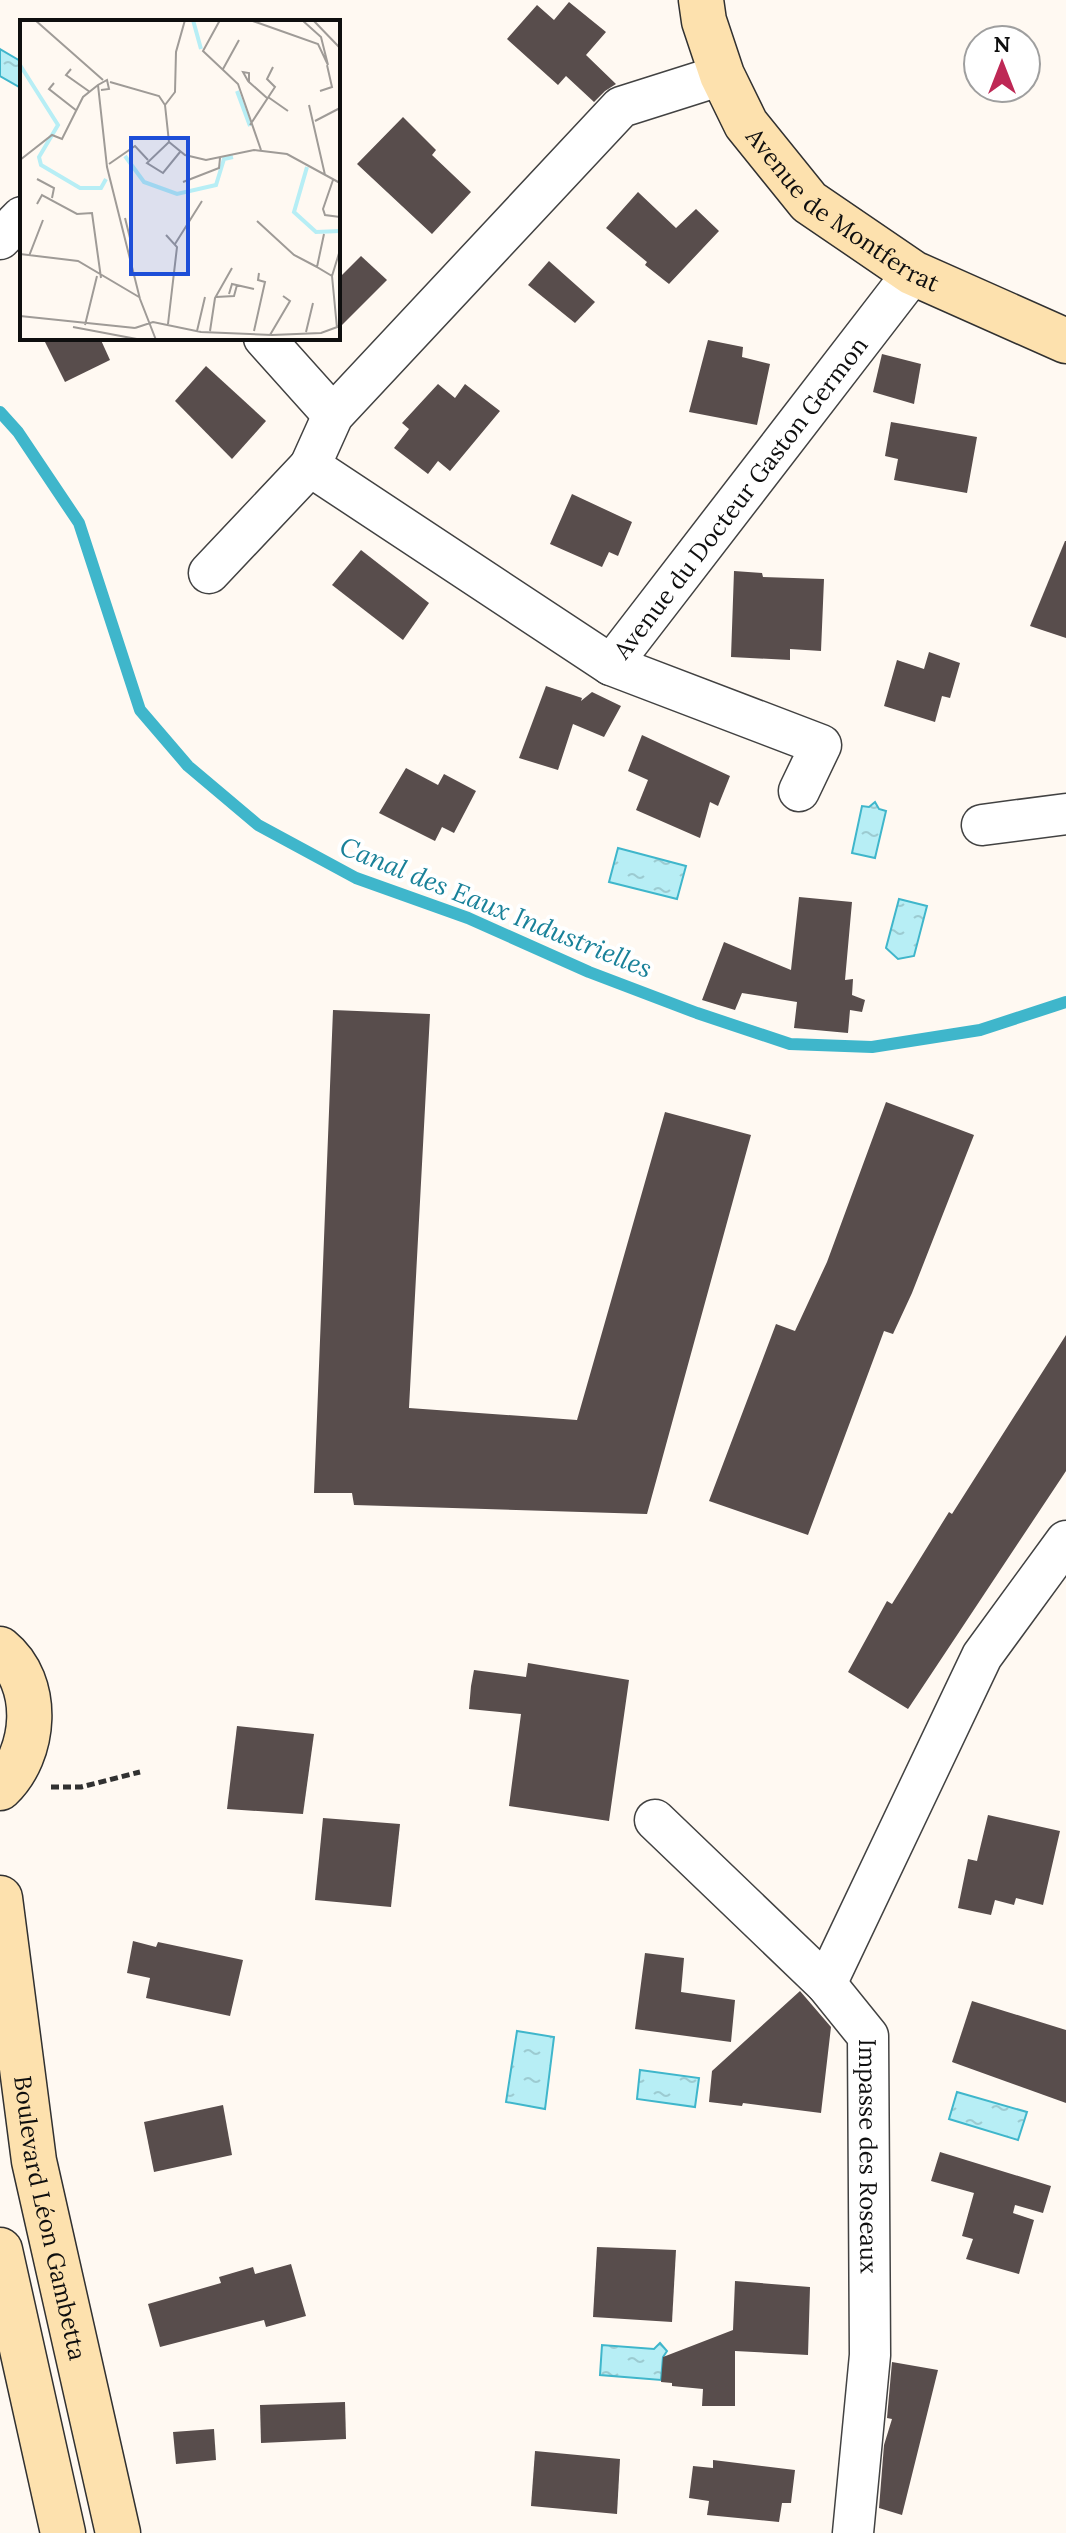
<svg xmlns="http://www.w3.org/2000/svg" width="1066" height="2533" font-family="Lora,serif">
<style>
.water{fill:url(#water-ripples);stroke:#3fb6cb;stroke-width:2}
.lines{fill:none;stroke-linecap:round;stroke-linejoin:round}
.stream{stroke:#3fb6cb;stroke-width:12}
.building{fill:#584d4c}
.street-casing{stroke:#424242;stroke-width:43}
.secondary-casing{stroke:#313131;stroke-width:47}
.path{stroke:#313131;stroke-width:5;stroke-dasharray:8 4;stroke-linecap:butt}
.street{stroke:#fff;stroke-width:40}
.secondary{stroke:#fde1ae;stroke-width:44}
.labels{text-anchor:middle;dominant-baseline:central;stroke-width:8;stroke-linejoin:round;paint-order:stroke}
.street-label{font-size:24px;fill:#0f0f0f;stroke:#fff}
.water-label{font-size:26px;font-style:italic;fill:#198199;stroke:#fff}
.inset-river{fill:none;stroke:#b7eef5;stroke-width:4}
.inset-road{fill:none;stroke:#9f9b97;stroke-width:2}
.view{fill:#1d4ed8;fill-opacity:0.15;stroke:#1d4ed8;stroke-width:4}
.inset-edge{fill:none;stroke:#0f0f0f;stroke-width:4}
</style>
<defs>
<pattern id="water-ripples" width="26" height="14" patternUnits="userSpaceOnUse" patternTransform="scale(2)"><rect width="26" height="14" fill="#b7eef5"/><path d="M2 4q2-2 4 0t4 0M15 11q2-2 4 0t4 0" fill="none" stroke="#9ccbd1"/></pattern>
</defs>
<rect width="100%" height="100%" fill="#fff9f2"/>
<!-- water -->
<g class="water">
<path d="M 0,49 L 22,62 L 21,88 L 0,76 Z"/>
<path d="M 875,802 L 879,809 L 886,811 L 875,858 L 852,853 L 862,806 L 869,807 Z"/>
<path d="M 618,848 L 686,866 L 677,899 L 609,882 Z"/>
<path d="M 899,899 L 927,906 L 914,956 L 898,959 L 886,948 Z"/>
<path d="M 517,2031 L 554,2037 L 545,2109 L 506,2102 Z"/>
<path d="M 640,2070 L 699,2078 L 695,2107 L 637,2099 Z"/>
<path d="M 957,2092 L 1027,2112 L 1018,2140 L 949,2119 Z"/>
<path d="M 660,2343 L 667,2351 L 663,2357 L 661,2380 L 600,2375 L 602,2345 L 654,2349 Z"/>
</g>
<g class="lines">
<!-- stream -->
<path class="stream" d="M 0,412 L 18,432 L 79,523 L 140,710 L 188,766 L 258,825 L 356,878 L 468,918 L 589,972 L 697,1013 L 790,1044 L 872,1047 L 980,1030 L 1066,1002"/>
</g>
<!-- building -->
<g class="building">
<path d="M 569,2 L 606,32 L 586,55 L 616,84 L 605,91 L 594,102 L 566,76 L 558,85 L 507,39 L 537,5 L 554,20 Z"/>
<path d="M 403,117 L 436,150 L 432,155 L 471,192 L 432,234 L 357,164 Z"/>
<path d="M 638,192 L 676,228 L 696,209 L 719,231 L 669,284 L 645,265 L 647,262 L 606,228 Z"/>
<path d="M 361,256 L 387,280 L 338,329 L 338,279 Z"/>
<path d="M 549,261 L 595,302 L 575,323 L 528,285 Z"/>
<path d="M 43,338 L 100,338 L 110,360 L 65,382 Z"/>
<path d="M 708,340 L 743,347 L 742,357 L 770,364 L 757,425 L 689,412 Z"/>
<path d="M 882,354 L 921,364 L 914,404 L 873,392 Z"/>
<path d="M 206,366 L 266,421 L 232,459 L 175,401 Z"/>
<path d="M 438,384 L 455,398 L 465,384 L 500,411 L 450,471 L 438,461 L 428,474 L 394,448 L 409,429 L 402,423 Z"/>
<path d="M 891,422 L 977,437 L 967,493 L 894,480 L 898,459 L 885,456 Z"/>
<path d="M 572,494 L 632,522 L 618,556 L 609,552 L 602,567 L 550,544 Z"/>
<path d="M 1065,541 L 1066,541 L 1066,638 L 1030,626 Z"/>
<path d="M 361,550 L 429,603 L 403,640 L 332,585 Z"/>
<path d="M 734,571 L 762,573 L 763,577 L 824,579 L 821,651 L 790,649 L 790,660 L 731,657 Z"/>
<path d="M 929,652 L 960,663 L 950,698 L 942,696 L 935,722 L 884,706 L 897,660 L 924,669 Z"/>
<path d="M 546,686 L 582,698 L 581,701 L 592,692 L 621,706 L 604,737 L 573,724 L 558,770 L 519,758 Z"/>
<path d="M 642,735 L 730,776 L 718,806 L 710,802 L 700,838 L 636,810 L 648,780 L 628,771 Z"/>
<path d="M 406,768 L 438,785 L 444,774 L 476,791 L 454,833 L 442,827 L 435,841 L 379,813 Z"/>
<path d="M 799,897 L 852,902 L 845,980 L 853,979 L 852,995 L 865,1000 L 862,1012 L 850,1010 L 848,1033 L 794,1028 L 797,1002 L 742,993 L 735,1010 L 702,1000 L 724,942 L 791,970 Z"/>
<path d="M 333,1010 L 430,1014 L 409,1408 L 577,1420 L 665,1112 L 751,1135 L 647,1514 L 354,1505 L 352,1493 L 314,1493 Z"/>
<path d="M 886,1102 L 974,1135 L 912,1293 L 893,1334 L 884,1331 L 808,1535 L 709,1501 L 776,1324 L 795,1331 L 827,1262 Z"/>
<path d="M 1066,1335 L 1066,1471 L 908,1709 L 848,1672 L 887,1601 L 892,1604 L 949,1512 L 952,1514 Z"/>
<path d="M 528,1663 L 629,1680 L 609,1821 L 509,1806 L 521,1714 L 469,1709 L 471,1686 L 474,1670 L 526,1677 Z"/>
<path d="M 237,1726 L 314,1734 L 303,1814 L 227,1809 Z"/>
<path d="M 988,1815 L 1060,1831 L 1043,1905 L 1016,1898 L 1014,1905 L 995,1900 L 991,1915 L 958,1908 L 968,1859 L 977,1861 Z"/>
<path d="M 323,1818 L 400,1824 L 391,1907 L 315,1900 Z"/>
<path d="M 133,1941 L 156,1947 L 158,1942 L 243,1960 L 230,2016 L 146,1998 L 150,1978 L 127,1973 Z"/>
<path d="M 645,1953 L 684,1958 L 681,1992 L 735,2000 L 731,2042 L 635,2029 Z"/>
<path d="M 800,1991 L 831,2027 L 821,2113 L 743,2103 L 742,2106 L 709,2102 L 712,2071 Z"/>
<path d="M 972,2001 L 1066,2030 L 1066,2103 L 952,2062 Z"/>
<path d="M 223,2105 L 232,2155 L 154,2172 L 144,2122 Z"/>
<path d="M 940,2152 L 1051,2186 L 1043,2213 L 1015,2205 L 1013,2213 L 1034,2220 L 1019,2274 L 966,2259 L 973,2239 L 962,2236 L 974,2193 L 931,2181 Z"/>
<path d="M 597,2247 L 676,2250 L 672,2322 L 593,2317 Z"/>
<path d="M 291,2264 L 306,2316 L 266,2327 L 264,2320 L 160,2347 L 148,2304 L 221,2283 L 219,2277 L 253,2267 L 255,2274 Z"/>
<path d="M 735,2281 L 810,2287 L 808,2355 L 735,2351 L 735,2406 L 702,2406 L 703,2389 L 672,2386 L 672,2383 L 661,2382 L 663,2357 L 733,2330 Z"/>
<path d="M 892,2362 L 938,2370 L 902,2515 L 879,2508 L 884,2445 L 892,2419 L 887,2418 Z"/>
<path d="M 345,2402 L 346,2439 L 261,2443 L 260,2405 Z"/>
<path d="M 214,2429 L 216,2460 L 176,2464 L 173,2432 Z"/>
<path d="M 535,2451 L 620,2459 L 617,2514 L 531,2506 Z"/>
<path d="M 713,2460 L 795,2470 L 791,2503 L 782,2503 L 779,2522 L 707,2515 L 709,2501 L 689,2498 L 693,2466 L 713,2468 Z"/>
</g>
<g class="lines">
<!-- street casing -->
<g class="street-casing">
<g id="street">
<path id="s1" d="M 722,75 L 621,107 L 333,415 L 310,466 L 611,665 L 913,273"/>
<path d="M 0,239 L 22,217"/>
<path d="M 264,338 L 333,415"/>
<path d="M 209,573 L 310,466"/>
<path d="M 611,665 L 821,745 L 799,791"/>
<path d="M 982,825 L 1066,814"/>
<path id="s2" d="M 655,1820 L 826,1984 L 868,2036 L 870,2355 L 853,2533"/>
<path d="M 826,1984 L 982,1656 L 1066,1541"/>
</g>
</g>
<!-- secondary casing -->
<g class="secondary-casing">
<g id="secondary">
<path id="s3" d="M 701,0 L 704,21 L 722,75 L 746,124 L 809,202 L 913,273 L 1066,341"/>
<path d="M 0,1649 C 42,1683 36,1754 0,1788"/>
<path id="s4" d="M 0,1898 L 34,2161 L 118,2533"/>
<path d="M 0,2250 L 63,2533"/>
</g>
</g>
<!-- path -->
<path class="path" d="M 51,1787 L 81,1787 L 140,1772"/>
<!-- street -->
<use href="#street" class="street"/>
<!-- secondary -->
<use href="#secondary" class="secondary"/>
</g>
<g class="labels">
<!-- street labels -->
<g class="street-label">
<text stroke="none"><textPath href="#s3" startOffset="264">Avenue de Montferrat</textPath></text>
<text stroke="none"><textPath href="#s1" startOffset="1156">Avenue du Docteur Gaston Germon</textPath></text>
<text stroke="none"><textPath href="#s2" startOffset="424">Impasse des Roseaux</textPath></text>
<text stroke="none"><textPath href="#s4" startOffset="324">Boulevard Léon Gambetta</textPath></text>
</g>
<!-- water labels -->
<g class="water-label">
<text transform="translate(496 907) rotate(22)">Canal des Eaux Industrielles</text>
</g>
</g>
<!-- overview -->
<g transform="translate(20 20)">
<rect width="320" height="320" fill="#fff9f2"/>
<path class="inset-river" d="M 173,0 L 181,29M 0,45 L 38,105 L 19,137 L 21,145 L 60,168 L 81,168 L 86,159M 217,71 L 230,106M 105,136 L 124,162 L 157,174 L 196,165 L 204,139 L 213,137M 287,147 L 274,192 L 296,212 L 320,211"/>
<path class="inset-road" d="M 15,0 L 83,60M 200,0 L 183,31 L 218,64 L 241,130M 230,0 L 298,24 L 308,45 L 301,17 L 282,0M 293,0 L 320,28M 51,49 L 46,55 L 70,72M 203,49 L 219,20M 90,62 L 139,76 L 145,85 L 149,122 L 165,135 L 186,140 L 234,130 L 267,134 L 320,163M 229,62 L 229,53 L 223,52 L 228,61 L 229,62 L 247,78M 34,63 L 29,69 L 57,91M 81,70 L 89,69 L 87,60 L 78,65 L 87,147 L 120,279 L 136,320M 300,71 L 312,67 L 307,45M 248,77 L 268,91M 145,85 L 155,72 L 156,32 L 165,0M 289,85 L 305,155M 295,101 L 320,88M 230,105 L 255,67 L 247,59 L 253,47M 149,122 L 127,143 L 143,153 L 160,132M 0,140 L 32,115 L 42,119 L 63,77 L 78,65M 89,144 L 115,126 L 128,140M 17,159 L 34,168 L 32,178M 313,160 L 303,189 L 305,195 L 320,197M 163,162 L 199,148 L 200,138M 17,184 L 22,175 L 57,194 L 72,193 L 81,258M 105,198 L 111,222M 237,201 L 274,235 L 297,247M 304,214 L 297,247 L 312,256 L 317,308M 146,215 L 157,227 L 148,304M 155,224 L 182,181M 0,234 L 58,241 L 119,277M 9,236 L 23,200M 312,256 L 320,230M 209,274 L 212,264 L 234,269M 196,277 L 214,276 L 217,265M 0,296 L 115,308M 65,305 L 77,256M 53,307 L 122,320M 115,308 L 133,302 L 181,312 L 252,315 L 301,313 L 320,306M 177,311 L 185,277M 190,311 L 195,278 L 212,248M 234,311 L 245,262 L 238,260 L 239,253M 286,312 L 293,283M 250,315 L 270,281 L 263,276"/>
<path class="view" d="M 111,118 L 168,118 L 168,254 L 111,254 Z"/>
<rect width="320" height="320" class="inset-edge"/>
</g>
<!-- north arrow -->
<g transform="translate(1002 64)"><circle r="38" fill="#ffffff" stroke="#9f9f9f" stroke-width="2"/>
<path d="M0-6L14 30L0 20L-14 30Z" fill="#be2855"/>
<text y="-12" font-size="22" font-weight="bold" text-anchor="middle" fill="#0f0f0f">N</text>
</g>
</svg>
